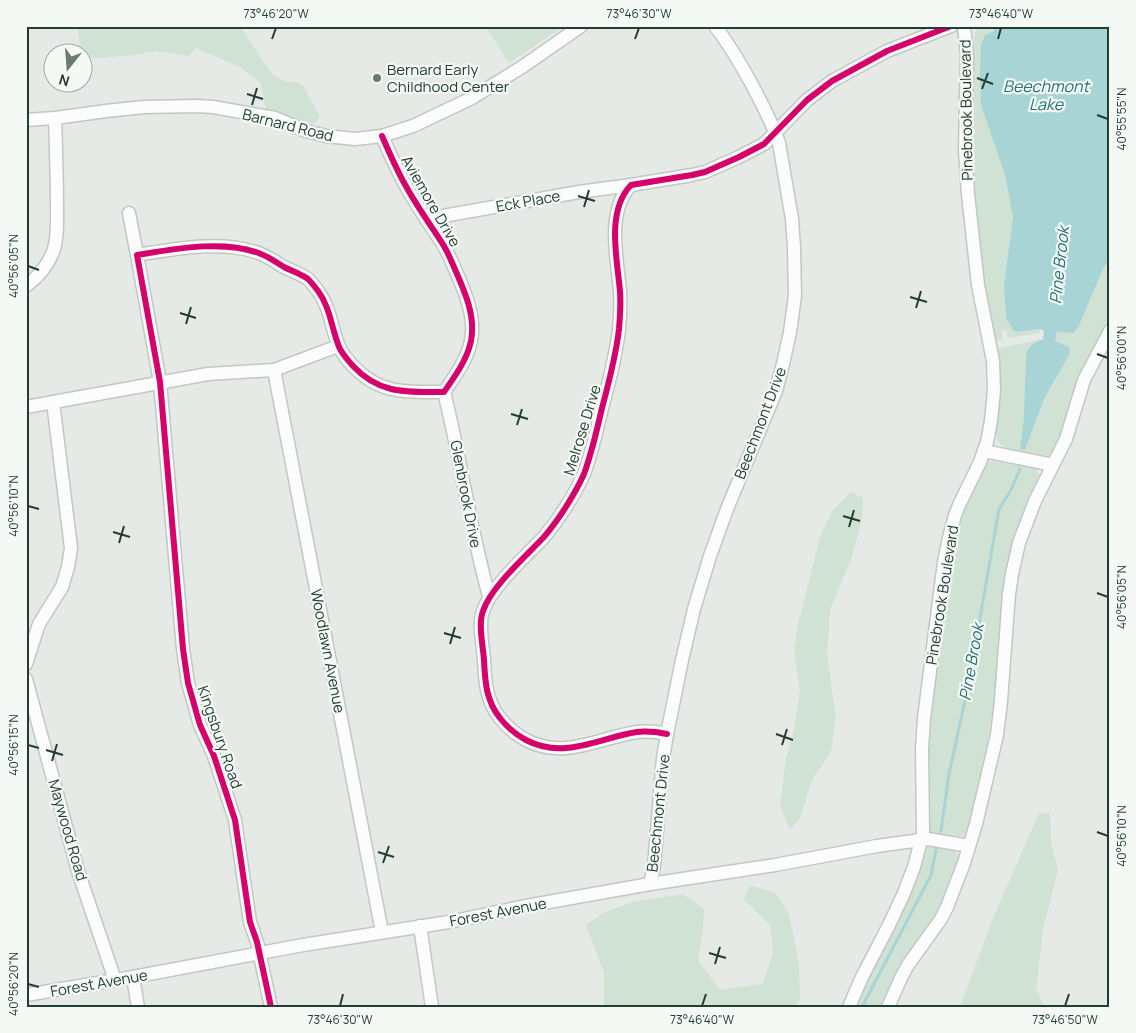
<svg xmlns="http://www.w3.org/2000/svg" width="1136" height="1033" font-family="Manrope,sans-serif">
<style>
.green{fill:#d0e2d3}
.water{fill:#a9d4d6}
.lines{fill:none;stroke-linecap:round;stroke-linejoin:round}
.stream{stroke:#a9d4d6;stroke-width:3}
.minor-casing{stroke:#c2c7c4;stroke-width:15}
.minor{stroke:#fbfcfb;stroke-width:12}
.cycleway-casing{stroke:#f4f9f6;stroke-width:9}
.cycleway{stroke:#d6006c;stroke-width:6}
.ticks{fill:none;stroke:#243d33;stroke-width:2}
.poi-dot{fill:#687a72;stroke:#f4f9f6;stroke-width:2}
.labels{text-anchor:middle;dominant-baseline:central;stroke-width:4.5;stroke-linejoin:round;paint-order:stroke}
.poi-label{font-size:15px;fill:#243d33;stroke:#f4f9f6;text-anchor:start}
.street-label{font-size:15px;fill:#243d33;stroke:#f4f9f6}
.water-label{font-size:16px;font-style:italic;fill:#217176;stroke:#f4f9f6}
.neatline{fill:none;stroke:#243d33;stroke-width:2}
.ticks-label{font-size:12px;text-anchor:middle;fill:#243d33}
</style>
<rect width="100%" height="100%" fill="#e5eae7"/>
<!-- green -->
<g class="green">
<path d="M 77,26 L 240,26 L 265,65 L 274,76 L 287,82 L 297,82 L 304,87 L 320,117 L 313,125 L 266,111 L 261,83 L 240,67 L 196,48 L 189,56 L 156,51 L 135,55 L 98,58 L 83,58 L 82,52 L 81,52 Z"/>
<path d="M 485,26 L 564,26 L 509,63 Z"/>
<path d="M 980,26 L 993,26 L 1005,175 L 1013,218 L 1004,284 L 1016,332 L 1041,329 L 1039,333 L 1008,338 L 1007,330 L 1001,330 L 1003,340 L 995,341 L 984,298 L 969,158 L 971,67 L 973,42 L 975,33 L 978,27 Z"/>
<path d="M 1110,257 L 1110,322 L 1090,357 L 1055,453 L 1052,452 L 1049,456 C 1034,454 1006,454 998,441 C 996,438 996,433 996,429 L 995,349 L 1043,339 L 1024,416 L 1020,449 L 1025,450 L 1044,399 L 1055,381 L 1069,347 L 1055,341 L 1057,332 L 1074,333 L 1079,326 L 1102,271 Z"/>
<path d="M 992,461 L 1036,469 L 1039,475 L 1038,483 L 1019,527 L 987,750 L 969,829 L 964,835 L 958,836 L 938,834 L 932,832 L 927,827 L 926,751 L 950,547 L 957,524 L 982,468 L 986,463 Z"/>
<path d="M 851,492 L 863,498 L 862,520 L 851,559 L 830,610 L 827,655 L 836,718 L 831,751 L 812,780 L 800,818 L 790,830 L 780,805 L 786,759 L 795,725 L 800,690 L 794,653 L 798,624 L 820,537 L 832,511 Z"/>
<path d="M 1039,813 L 1050,814 L 1051,842 L 1058,871 L 1044,925 L 1036,987 L 1044,1007 L 960,1007 L 993,918 Z"/>
<path d="M 938,846 C 949,849 958,847 959,861 L 943,909 L 883,1007 L 854,1007 L 923,852 L 929,847 Z"/>
<path d="M 750,886 L 774,892 L 789,914 L 799,963 L 800,999 L 795,1007 L 604,1007 L 604,973 L 586,925 L 605,912 L 633,902 L 683,894 L 704,909 L 703,931 L 698,960 L 720,990 L 763,984 L 773,952 L 770,925 L 743,899 Z"/>
</g>
<!-- water -->
<path class="water" d="M 993,26 L 1110,26 L 1110,257 L 1102,271 L 1079,326 L 1074,333 L 1057,332 L 1055,341 L 1069,347 L 1070,352 L 1068,357 L 1044,399 L 1025,450 L 1020,449 L 1024,416 L 1026,356 C 1029,344 1033,344 1043,339 L 1044,331 L 1041,329 L 1016,332 L 1013,330 L 1006,318 L 1004,284 L 1013,218 L 1005,175 L 981,105 L 980,75 L 981,44 L 985,35 L 994,31 Z"/>
<g class="lines">
<!-- stream -->
<g class="stream">
<path d="M 941,831 L 949,774 L 968,687 L 999,509 L 1011,490 L 1020,469"/>
<path d="M 862,1007 L 931,875 L 936,849"/>
</g>
<!-- minor casing -->
<g class="minor-casing">
<g id="minor">
<path d="M 26,120 L 55,118 L 106,111 L 144,107 L 197,106 L 213,107 L 275,118 L 306,131 L 326,136 L 355,139 L 382,136 L 413,126 L 472,98 L 522,67 L 581,26"/>
<path d="M 129,213 L 137,255"/>
<path d="M 426,219 L 579,192 L 631,185"/>
<path d="M 26,286 C 38,277 49,264 54,249 C 58,236 57,221 57,207 C 57,177 56,148 55,118"/>
<path d="M 274,370 L 382,932"/>
<path d="M 444,392 C 461,460 470,529 489,596"/>
<path d="M 26,407 L 208,374 L 274,370 L 338,346"/>
<path d="M 984,451 L 1053,465"/>
<path d="M 26,664 L 39,624 L 62,587 L 68,567 L 71,548 L 53,402"/>
<path d="M 26,679 L 78,871 L 115,980"/>
<path d="M 667,734 C 657,732 647,731 637,732 C 598,738 564,760 526,740 C 515,734 507,727 500,718 C 486,701 485,681 484,660 C 483,646 478,624 483,611 C 491,587 525,557 543,538 C 558,521 575,494 584,474 C 592,452 597,430 602,408 C 609,382 616,356 619,329 C 620,317 621,304 620,291 C 617,258 606,211 631,185 L 692,175 L 705,172 L 739,157 L 764,144 L 807,100 L 832,81 L 887,51 L 951,26"/>
<path d="M 650,884 L 654,866 L 663,758 L 667,734 L 682,660 L 694,609 L 710,556 L 727,509 L 776,391 L 783,364 L 790,332 L 795,296 L 794,248 L 792,219 L 779,143 C 772,122 761,102 751,83 C 740,63 729,44 715,26"/>
<path d="M 420,926 L 432,1007"/>
<path d="M 133,977 L 138,1007"/>
<path d="M 26,995 L 133,977 L 303,945 L 449,922 L 526,906 L 650,884 L 775,865 L 877,846 L 928,839 L 969,846"/>
<path d="M 271,1007 L 257,942 L 250,922 L 235,820 L 214,756 L 200,725 L 188,683 L 183,649 L 160,382 L 137,255 C 174,249 225,239 261,254 C 269,257 277,263 284,267 C 292,271 301,274 308,279 C 311,282 315,287 318,291 C 330,307 331,326 338,344 C 340,352 347,359 353,366 C 380,395 408,392 444,392 C 455,376 467,360 471,341 C 476,315 464,290 454,267 C 451,260 448,253 444,246 C 432,227 418,208 407,188 C 397,171 390,154 382,136"/>
<path d="M 849,1007 L 862,977 L 889,925 L 904,893 L 914,867 L 923,833 L 922,748 L 924,718 L 944,562 L 949,538 L 955,515 L 960,503 L 980,462 L 987,442 L 991,421 L 994,390 L 993,361 L 978,285 L 968,194 L 965,150 L 967,55 L 964,26"/>
<path d="M 888,1007 L 902,976 L 908,965 L 941,919 L 947,907 L 964,863 L 976,824 L 997,735 L 1001,701 L 1009,594 L 1012,574 L 1019,543 L 1035,501 L 1066,439 L 1084,380 L 1110,331"/>
</g>
</g>
<!-- minor -->
<use href="#minor" class="minor"/>
<!-- cycleway casing -->
<g class="cycleway-casing">
<g id="cycleway">
<path d="M 667,734 C 657,732 647,731 637,732 C 598,738 564,760 526,740 C 515,734 507,727 500,718 C 486,701 485,681 484,660 C 483,646 478,624 483,611 C 491,587 525,557 543,538 C 558,521 575,494 584,474 C 592,452 597,430 602,408 C 609,382 616,356 619,329 C 620,317 621,304 620,291 C 617,258 606,211 631,185 L 692,175 L 705,172 L 739,157 L 764,144 L 807,100 L 832,81 L 887,51 L 951,26"/>
<path d="M 271,1007 L 257,942 L 250,922 L 235,820 L 214,756 L 200,725 L 188,683 L 183,649 L 160,382 L 137,255 C 174,249 225,239 261,254 C 269,257 277,263 284,267 C 292,271 301,274 308,279 C 311,282 315,287 318,291 C 330,307 331,326 338,344 C 340,352 347,359 353,366 C 380,395 408,392 444,392 C 455,376 467,360 471,341 C 476,315 464,290 454,267 C 451,260 448,253 444,246 C 432,227 418,208 407,188 C 397,171 390,154 382,136"/>
</g>
</g>
<!-- cycleway -->
<use href="#cycleway" class="cycleway"/>
</g>
<!-- ticks -->
<path class="ticks" d="M 272,39 L 276,28M 635,39 L 639,28M 998,39 L 1001,28M 977,78 L 993,84M 982,89 L 988,73M 247,94 L 263,99M 252,105 L 257,88M 1097,115 L 1108,119M 578,196 L 595,201M 584,207 L 589,190M 28,266 L 39,270M 910,297 L 927,302M 916,308 L 921,291M 180,313 L 196,318M 186,324 L 191,307M 1097,354 L 1108,358M 511,414 L 528,419M 517,425 L 522,409M 28,506 L 39,509M 843,516 L 860,521M 849,527 L 854,510M 113,532 L 130,537M 119,543 L 124,526M 1097,593 L 1108,597M 444,633 L 461,638M 450,644 L 455,627M 776,734 L 793,740M 28,745 L 39,748M 782,745 L 787,729M 46,750 L 63,755M 52,761 L 57,744M 1097,832 L 1108,836M 378,852 L 394,857M 383,863 L 389,846M 709,953 L 726,958M 715,964 L 720,947M 28,984 L 39,987M 340,1006 L 343,994M 702,1006 L 706,994M 1065,1006 L 1069,994"/>
<!-- markers -->
<circle class="poi-dot" cx="377" cy="78" r="5"/>
<g class="labels">
<!-- poi labels -->
<g class="poi-label">
<text x="387" y="69">Bernard Early<tspan x="387" dy="17">Childhood Center</tspan></text>
</g>
<!-- street labels -->
<g class="street-label">
<text transform="translate(966 110) rotate(-91)">Pinebrook Boulevard</text>
<text transform="translate(288 125) rotate(14)">Barnard Road</text>
<text transform="translate(431 201) rotate(60)">Aviemore Drive</text>
<text transform="translate(528 201) rotate(-10)">Eck Place</text>
<text transform="translate(760 423) rotate(-69)">Beechmont Drive</text>
<text transform="translate(582 430) rotate(-73)">Melrose Drive</text>
<text transform="translate(466 494) rotate(79)">Glenbrook Drive</text>
<text transform="translate(942 595) rotate(-81)">Pinebrook Boulevard</text>
<text transform="translate(328 651) rotate(79)">Woodlawn Avenue</text>
<text transform="translate(220 737) rotate(71)">Kingsbury Road</text>
<text transform="translate(658 813) rotate(-84)">Beechmont Drive</text>
<text transform="translate(68 830) rotate(74)">Maywood Road</text>
<text transform="translate(498 912) rotate(-11)">Forest Avenue</text>
<text transform="translate(99 983) rotate(-10)">Forest Avenue</text>
</g>
<!-- water labels -->
<g class="water-label">
<text x="1046" y="86">Beechmont<tspan x="1046" dy="18">Lake</tspan></text>
<text transform="translate(1059 265) rotate(-84)">Pine Brook</text>
<text transform="translate(971 662) rotate(-80)">Pine Brook</text>
</g>
</g>
<!-- border -->
<rect width="1136" height="1033" fill="none" stroke="#f4f9f6" stroke-width="55"/>
<!-- north arrow -->
<g transform="translate(68 68) rotate(197)"><circle r="24" fill="#f4f9f6" stroke="#a1aea8"/>
<path d="M0-4L9 19L0 12L-9 19Z" fill="#687a72"/>
<text y="-8" font-size="14" font-weight="bold" text-anchor="middle" fill="#243d33">N</text>
</g>
<rect x="28" y="28" width="1080" height="978" class="neatline"/>
<g class="ticks-label">
<text x="276" y="18">73°46'20"W</text>
<text x="639" y="18">73°46'30"W</text>
<text x="1001" y="18">73°46'40"W</text>
<text transform="translate(1122 119) rotate(-90)" y="4">40°55'55"N</text>
<text transform="translate(14 266) rotate(-90)" y="4">40°56'05"N</text>
<text transform="translate(1122 358) rotate(-90)" y="4">40°56'00"N</text>
<text transform="translate(14 506) rotate(-90)" y="4">40°56'10"N</text>
<text transform="translate(1122 597) rotate(-90)" y="4">40°56'05"N</text>
<text transform="translate(14 745) rotate(-90)" y="4">40°56'15"N</text>
<text transform="translate(1122 836) rotate(-90)" y="4">40°56'10"N</text>
<text transform="translate(14 984) rotate(-90)" y="4">40°56'20"N</text>
<text x="340" y="1024">73°46'30"W</text>
<text x="702" y="1024">73°46'40"W</text>
<text x="1065" y="1024">73°46'50"W</text>
</g>
</svg>
